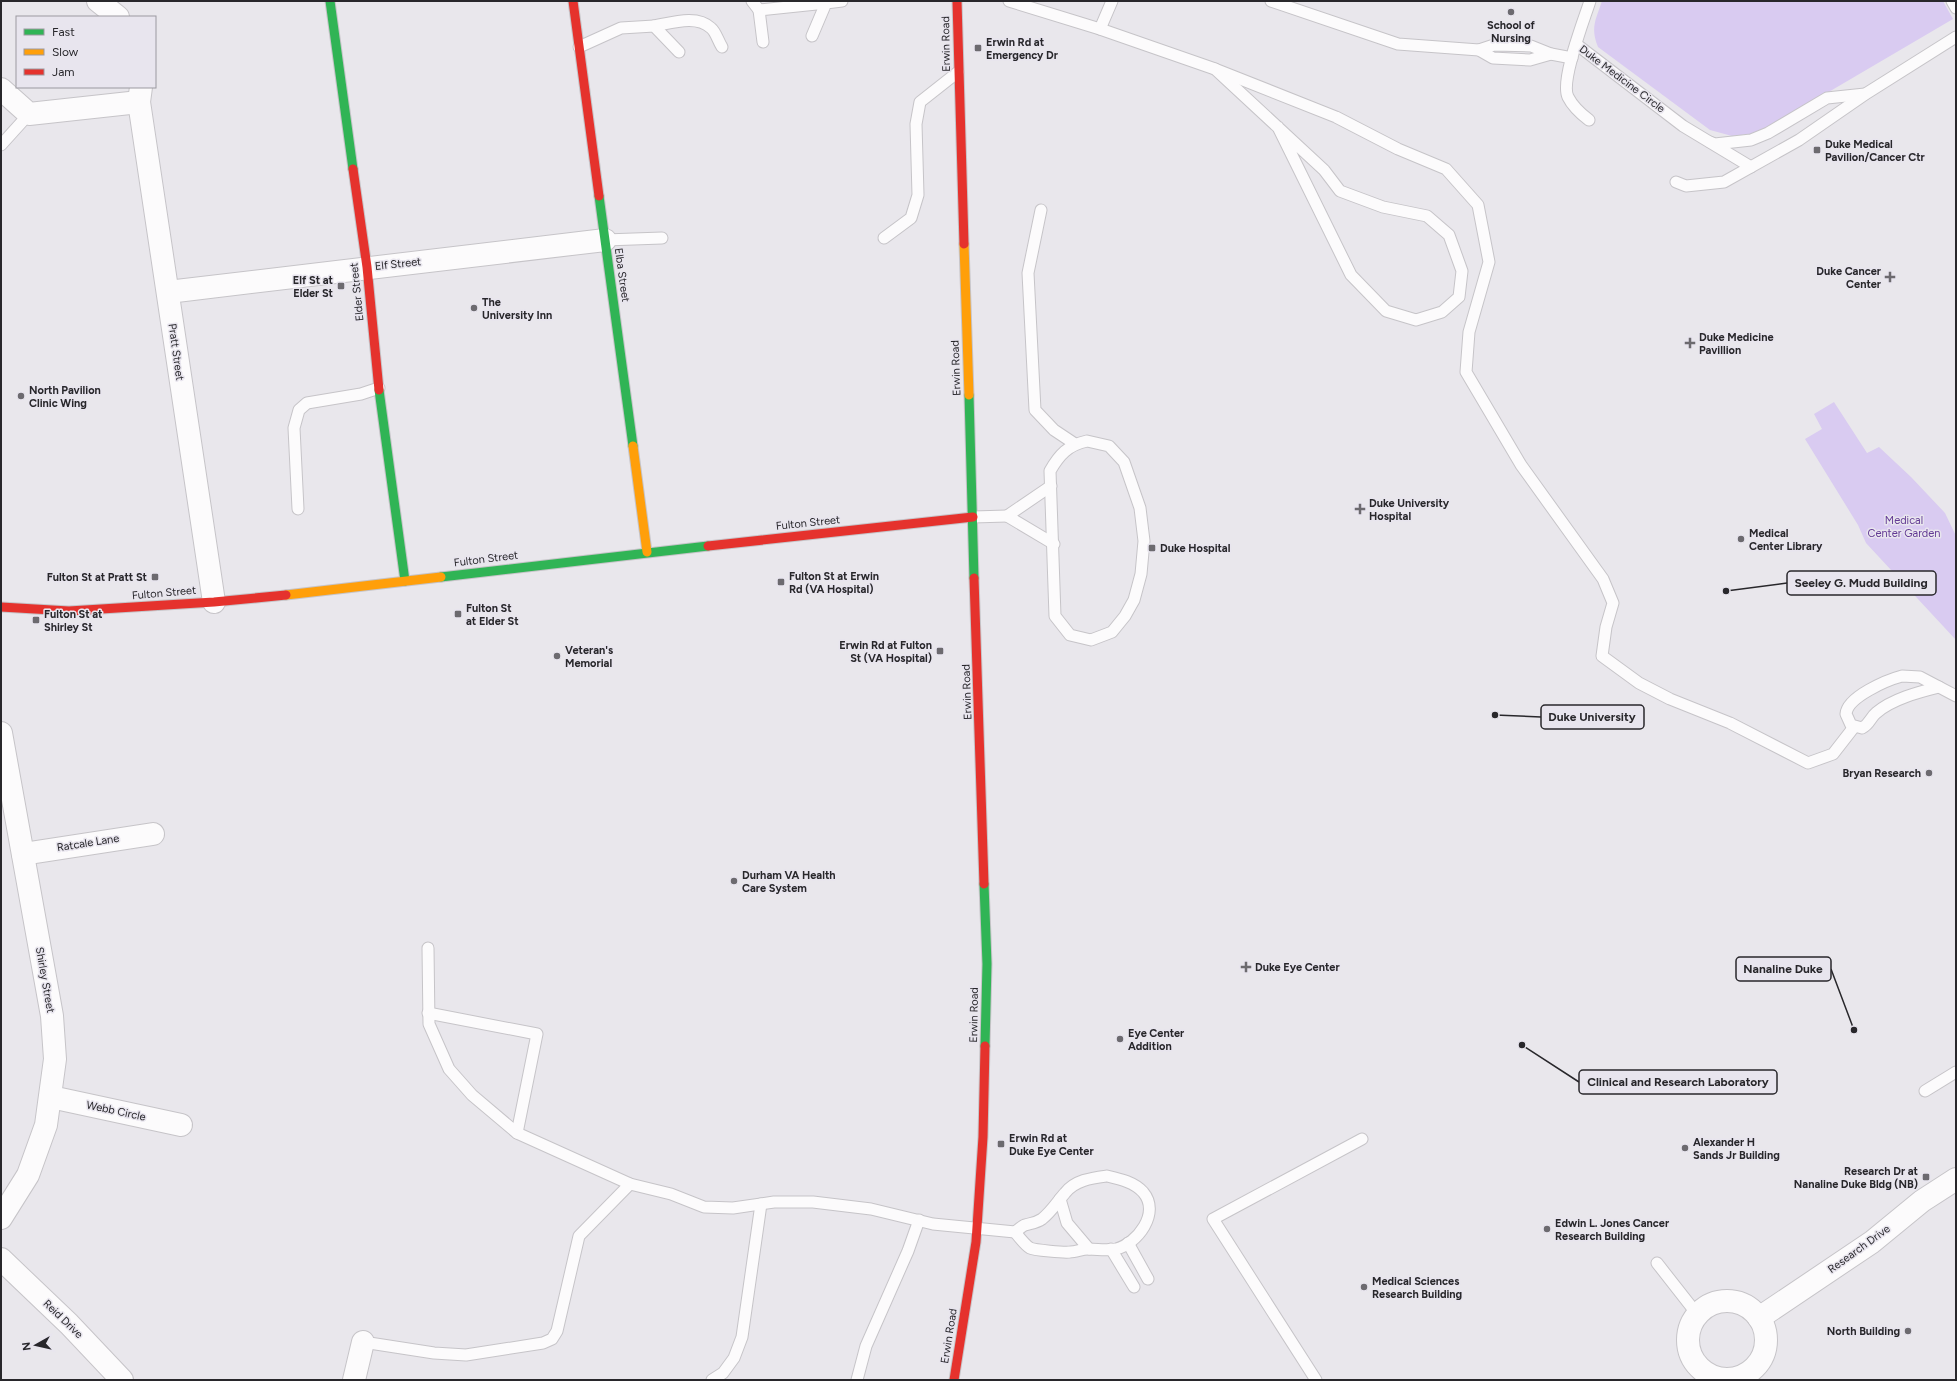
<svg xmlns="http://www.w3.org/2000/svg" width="1957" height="1381" font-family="Figtree,sans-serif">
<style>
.green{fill:#d9cbf1}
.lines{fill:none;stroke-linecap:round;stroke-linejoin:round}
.lane-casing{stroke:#c6c4c8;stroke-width:13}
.street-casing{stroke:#c6c4c8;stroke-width:24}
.fast-casing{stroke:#c6c4c8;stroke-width:11}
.slow-casing{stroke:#c6c4c8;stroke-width:11}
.jam-casing{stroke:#c6c4c8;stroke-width:11}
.lane{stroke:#fcfbfc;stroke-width:11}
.street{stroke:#fcfbfc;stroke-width:22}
.fast{stroke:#30b455;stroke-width:9}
.slow{stroke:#ff9f0a;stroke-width:9}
.jam{stroke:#e5322d;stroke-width:9}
.poi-dot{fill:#6c6a6f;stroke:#e8e5ee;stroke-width:1.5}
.labels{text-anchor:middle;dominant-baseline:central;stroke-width:3;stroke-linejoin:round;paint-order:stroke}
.poi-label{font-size:11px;font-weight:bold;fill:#28272b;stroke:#e8e5ee;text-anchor:start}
.street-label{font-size:11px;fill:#28272b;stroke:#e8e5ee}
.park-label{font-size:11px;fill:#633b94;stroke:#e8e5ee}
.leader{fill:none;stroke:#28272b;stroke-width:1.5}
.callout-dot{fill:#28272b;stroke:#e8e5ee;stroke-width:1.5}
.callout{fill:#e8e5ee;stroke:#28272b;stroke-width:1.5}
.callout-label{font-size:12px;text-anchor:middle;font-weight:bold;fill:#28272b}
</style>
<rect width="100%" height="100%" fill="#e9e7ec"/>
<!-- green -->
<g class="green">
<path d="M 1602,1 L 1943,1 L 1953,19 L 1759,133 L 1732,136 L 1710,130 L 1598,47 C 1590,28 1596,19 1602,1 Z"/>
<path d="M 1834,402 L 1867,453 L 1879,447 L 1911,477 L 1945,513 L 1956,536 L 1956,640 L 1866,543 L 1858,525 L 1805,439 L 1822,429 L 1814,414 Z"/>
</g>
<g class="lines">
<!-- lane casing -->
<g class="lane-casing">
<g id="lane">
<path d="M 752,1 L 759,10"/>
<path d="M 1009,1 L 1100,29 L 1215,69 L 1324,170 L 1340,191 L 1383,207 L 1427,216 L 1449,235 L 1462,271 L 1459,297 L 1442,312 L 1416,320 L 1386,311 L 1351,275 L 1278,127"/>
<path d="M 1271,1 L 1398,44 L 1479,50 L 1493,58 L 1530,60 L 1551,54"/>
<path d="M 1952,1 L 1956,8"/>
<path d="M 654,26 C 671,23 697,14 711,28 C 716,32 718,41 722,47"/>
<path d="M 1100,29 L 1112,1"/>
<path d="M 812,36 L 826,3 L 842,1"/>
<path d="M 763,42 L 759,10 L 826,3"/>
<path d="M 1576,44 L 1683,126 L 1751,167"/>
<path d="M 579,47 L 621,28 L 654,26 L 679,52"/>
<path d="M 1479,50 L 1494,45 L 1531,46 L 1551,54 L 1572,58"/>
<path d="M 1215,69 L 1336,117 L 1398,149 L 1446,169 L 1478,205 L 1489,262 L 1469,332 L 1466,372 L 1521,465 L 1603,579 L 1613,603 L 1606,627 L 1602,656 L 1639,683 L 1670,699 L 1730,723 L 1808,763 L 1833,754 L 1854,727"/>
<path d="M 1589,120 C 1581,114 1573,107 1568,97 C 1560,81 1584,20 1590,1"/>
<path d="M 1710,142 L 1715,144 L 1751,140 L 1768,133 L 1827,98 L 1865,94"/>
<path d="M 1,145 L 29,114"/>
<path d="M 1676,182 L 1686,186 L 1724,182 L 1799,140 L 1867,93 L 1956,37"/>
<path d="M 1041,210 L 1028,273 L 1035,410 L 1054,430 L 1075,444"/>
<path d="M 884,238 L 911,218 L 918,195 L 916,124 L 920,102 L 958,72"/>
<path d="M 605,240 L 662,238"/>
<path d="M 1087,441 L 1109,446 L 1124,462 L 1140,508 L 1144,541 L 1141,574 L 1134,600 L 1125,616 L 1112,632 L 1091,640 L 1070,635 L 1055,616 L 1050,471 C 1059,455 1068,445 1087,441 Z"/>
<path d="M 1051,486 L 1007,516 L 1054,544"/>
<path d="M 298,509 L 294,428 L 299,410 L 307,403 L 361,394 L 379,388"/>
<path d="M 973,517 L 1007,516"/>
<path d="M 1902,676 L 1920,677 L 1939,687 C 1919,692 1892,699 1876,713 C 1870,718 1870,724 1862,728 L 1851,725 L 1846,714 C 1847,697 1887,680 1902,676 Z"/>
<path d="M 1939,687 L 1956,696"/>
<path d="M 428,948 L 429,1024 L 449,1069 L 472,1095 L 517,1133 L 630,1184 L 671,1194 L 704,1207 L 733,1208 L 774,1202 L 813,1202 L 871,1209 L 933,1224 L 1015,1232"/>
<path d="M 428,1013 L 537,1034 L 517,1133"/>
<path d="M 1925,1091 L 1956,1072"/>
<path d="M 1107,1176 C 1120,1179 1134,1182 1143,1192 C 1161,1213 1137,1244 1116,1249 C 1106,1251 1098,1249 1088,1249 C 1082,1249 1076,1252 1070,1252 C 1065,1253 1034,1250 1030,1248 C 1025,1245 1019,1237 1015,1232 C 1018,1230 1022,1226 1025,1225 C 1032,1223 1036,1223 1042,1219 C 1052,1211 1057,1202 1065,1193 C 1075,1180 1092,1178 1107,1176 Z"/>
<path d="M 1060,1199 L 1067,1223 L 1089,1249"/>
<path d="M 1128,1243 L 1148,1279"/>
<path d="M 1111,1249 L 1134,1287"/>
<path d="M 1657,1263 L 1697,1314"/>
<path d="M 363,1342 L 434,1353 L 466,1355 L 543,1343 L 552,1339 L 557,1331 L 579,1236 L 630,1184"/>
<path d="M 712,1380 L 723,1373 L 734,1358 L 742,1337 L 761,1204"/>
<path d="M 857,1380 L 866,1346 L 908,1251 L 919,1220"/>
<path d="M 1316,1380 L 1213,1219 L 1362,1139"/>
</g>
</g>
<!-- street casing -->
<g class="street-casing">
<g id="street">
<path d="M 98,1 L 118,17"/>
<path d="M 141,87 L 139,102 L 214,602"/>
<path d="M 1,89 L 29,114 L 139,102"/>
<path d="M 168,292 L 605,240"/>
<path d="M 1,733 L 52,1016 L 55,1059 L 46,1125 L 28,1175 L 1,1218"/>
<path d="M 23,854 L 153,834"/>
<path d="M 51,1097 L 181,1125"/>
<path d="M 1,1259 L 69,1324 L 122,1380"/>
<circle cx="1727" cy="1340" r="39"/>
<path d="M 1759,1318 L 1872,1242 L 1922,1201 L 1956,1179"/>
<path d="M 354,1380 L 363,1342"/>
</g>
</g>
<!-- fast casing -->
<g class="fast-casing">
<g id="fast">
<path d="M 330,1 L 353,169"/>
<path d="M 599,196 L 633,446"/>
<path d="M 379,390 L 405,581"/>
<path d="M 969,395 L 974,578"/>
<path d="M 441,577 L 708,546"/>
<path d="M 984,884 L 987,964 L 985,1046"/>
</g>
</g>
<!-- slow casing -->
<g class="slow-casing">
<g id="slow">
<path d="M 964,244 L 969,395"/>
<path d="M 633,446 L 647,552"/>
<path d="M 286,595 L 441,577"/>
</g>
</g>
<!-- jam casing -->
<g class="jam-casing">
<g id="jam">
<path d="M 573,1 L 599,196"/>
<path d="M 957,1 L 964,244"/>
<path d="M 353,169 L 367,267 L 379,390"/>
<path d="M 708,546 L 973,517"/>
<path d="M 974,578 L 984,884"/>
<path d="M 1,607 L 69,611 L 214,602 L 286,595"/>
<path d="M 954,1380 L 976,1242 L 983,1137 L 985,1046"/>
</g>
</g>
<!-- lane -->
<use href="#lane" class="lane"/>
<!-- street -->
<use href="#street" class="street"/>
<!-- fast -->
<use href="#fast" class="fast"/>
<!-- slow -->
<use href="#slow" class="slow"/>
<!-- jam -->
<use href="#jam" class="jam"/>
</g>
<!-- markers -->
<g class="poi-dot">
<circle cx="1511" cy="12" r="4"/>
<rect x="974" y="44" width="8" height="8" rx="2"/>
<rect x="1813" y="146" width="8" height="8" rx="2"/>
<path d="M1888 271h4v4h4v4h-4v4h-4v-4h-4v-4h4z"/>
<rect x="337" y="282" width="8" height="8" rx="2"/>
<circle cx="474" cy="308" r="4"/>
<path d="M1688 337h4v4h4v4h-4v4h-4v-4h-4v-4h4z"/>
<circle cx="21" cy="396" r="4"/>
<path d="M1358 503h4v4h4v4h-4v4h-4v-4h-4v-4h4z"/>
<circle cx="1741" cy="539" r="4"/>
<rect x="1148" y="544" width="8" height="8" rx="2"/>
<rect x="151" y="573" width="8" height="8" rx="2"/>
<rect x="777" y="578" width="8" height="8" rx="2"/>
<rect x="454" y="610" width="8" height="8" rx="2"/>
<rect x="32" y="616" width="8" height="8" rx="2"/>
<rect x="936" y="647" width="8" height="8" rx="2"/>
<circle cx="557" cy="656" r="4"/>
<circle cx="1929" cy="773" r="4"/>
<circle cx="734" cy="881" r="4"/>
<path d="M1244 961h4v4h4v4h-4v4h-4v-4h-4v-4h4z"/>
<circle cx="1120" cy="1039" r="4"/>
<rect x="997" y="1140" width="8" height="8" rx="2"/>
<circle cx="1685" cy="1148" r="4"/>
<rect x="1922" y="1173" width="8" height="8" rx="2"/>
<circle cx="1547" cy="1229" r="4"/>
<circle cx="1364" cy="1287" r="4"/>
<circle cx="1908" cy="1331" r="4"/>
</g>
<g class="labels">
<!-- poi labels -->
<g class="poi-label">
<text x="1511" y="25" text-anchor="middle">School of<tspan x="1511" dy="13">Nursing</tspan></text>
<text x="986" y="42">Erwin Rd at<tspan x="986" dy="13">Emergency Dr</tspan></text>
<text x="1825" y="144">Duke Medical<tspan x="1825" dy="13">Pavilion/Cancer Ctr</tspan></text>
<text x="1881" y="271" text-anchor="end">Duke Cancer<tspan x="1881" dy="13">Center</tspan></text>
<text x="333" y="280" text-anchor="end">Elf St at<tspan x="333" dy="13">Elder St</tspan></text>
<text x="482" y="302">The<tspan x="482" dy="13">University Inn</tspan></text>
<text x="1699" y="337">Duke Medicine<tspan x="1699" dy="13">Pavillion</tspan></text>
<text x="29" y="390">North Pavilion<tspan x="29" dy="13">Clinic Wing</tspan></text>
<text x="1369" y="503">Duke University<tspan x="1369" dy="13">Hospital</tspan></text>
<text x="1749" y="533">Medical<tspan x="1749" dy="13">Center Library</tspan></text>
<text x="1160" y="548">Duke Hospital</text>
<text x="789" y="576">Fulton St at Erwin<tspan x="789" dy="13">Rd (VA Hospital)</tspan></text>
<text x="147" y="577" text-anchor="end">Fulton St at Pratt St</text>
<text x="466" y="608">Fulton St<tspan x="466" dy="13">at Elder St</tspan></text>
<text x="44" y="614">Fulton St at<tspan x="44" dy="13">Shirley St</tspan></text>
<text x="932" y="645" text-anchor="end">Erwin Rd at Fulton<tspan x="932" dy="13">St (VA Hospital)</tspan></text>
<text x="565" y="650">Veteran's<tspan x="565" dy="13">Memorial</tspan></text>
<text x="1921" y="773" text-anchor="end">Bryan Research</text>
<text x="742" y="875">Durham VA Health<tspan x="742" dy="13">Care System</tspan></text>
<text x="1255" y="967">Duke Eye Center</text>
<text x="1128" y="1033">Eye Center<tspan x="1128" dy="13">Addition</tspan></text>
<text x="1009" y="1138">Erwin Rd at<tspan x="1009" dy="13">Duke Eye Center</tspan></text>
<text x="1693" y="1142">Alexander H<tspan x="1693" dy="13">Sands Jr Building</tspan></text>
<text x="1918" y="1171" text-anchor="end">Research Dr at<tspan x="1918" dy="13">Nanaline Duke Bldg (NB)</tspan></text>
<text x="1555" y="1223">Edwin L. Jones Cancer<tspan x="1555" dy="13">Research Building</tspan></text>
<text x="1372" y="1281">Medical Sciences<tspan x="1372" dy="13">Research Building</tspan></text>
<text x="1900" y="1331" text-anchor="end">North Building</text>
</g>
<!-- street labels -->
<g class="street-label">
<text transform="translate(946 44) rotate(-91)">Erwin Road</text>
<text transform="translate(1622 79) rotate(37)">Duke Medicine Circle</text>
<text transform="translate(398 264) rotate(-6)">Elf Street</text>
<text transform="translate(622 275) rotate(82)">Elba Street</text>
<text transform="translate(357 292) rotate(-96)">Elder Street</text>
<text transform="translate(176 352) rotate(82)">Pratt Street</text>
<text transform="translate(956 368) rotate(-92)">Erwin Road</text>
<text transform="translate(808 523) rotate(-6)">Fulton Street</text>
<text transform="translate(486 559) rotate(-7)">Fulton Street</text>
<text transform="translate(164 593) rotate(-5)">Fulton Street</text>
<text transform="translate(967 692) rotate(-92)">Erwin Road</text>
<text transform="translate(88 843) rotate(-9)">Ratcale Lane</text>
<text transform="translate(45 980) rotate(80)">Shirley Street</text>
<text transform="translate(974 1015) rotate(-89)">Erwin Road</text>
<text transform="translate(116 1111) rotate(12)">Webb Circle</text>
<text transform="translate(1859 1249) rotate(-36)">Research Drive</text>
<text transform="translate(63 1319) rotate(44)">Reid Drive</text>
<text transform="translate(949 1336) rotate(-81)">Erwin Road</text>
</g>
<!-- park labels -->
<g class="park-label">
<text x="1904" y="520">Medical<tspan x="1904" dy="13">Center Garden</tspan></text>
</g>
</g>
<!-- callouts -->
<path class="leader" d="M1726 591L1787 583M1495 715L1541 717M1854 1030L1831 969M1522 1045L1579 1082"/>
<g class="callout-dot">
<circle cx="1726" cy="591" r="4"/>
<circle cx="1495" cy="715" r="4"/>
<circle cx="1854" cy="1030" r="4"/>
<circle cx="1522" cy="1045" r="4"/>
</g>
<g class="callout">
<rect x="1787" y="571" width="149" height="24" rx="4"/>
<rect x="1541" y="705" width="103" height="24" rx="4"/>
<rect x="1736" y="957" width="95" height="24" rx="4"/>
<rect x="1579" y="1070" width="198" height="24" rx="4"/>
</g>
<g class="callout-label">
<text x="1861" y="587">Seeley G. Mudd Building</text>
<text x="1592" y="721">Duke University</text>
<text x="1783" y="973">Nanaline Duke</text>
<text x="1678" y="1086">Clinical and Research Laboratory</text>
</g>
<!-- border -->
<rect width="1957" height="1381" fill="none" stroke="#28272b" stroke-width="4"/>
<!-- legend -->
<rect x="16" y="16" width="140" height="72" fill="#e8e5ee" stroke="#9b99a0"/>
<rect x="24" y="29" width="20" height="6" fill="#30b455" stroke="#9b99a0"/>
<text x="52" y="36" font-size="12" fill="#28272b">Fast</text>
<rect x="24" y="49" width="20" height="6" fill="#ff9f0a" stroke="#9b99a0"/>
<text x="52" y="56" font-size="12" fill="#28272b">Slow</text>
<rect x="24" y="69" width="20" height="6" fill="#e5322d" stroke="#9b99a0"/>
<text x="52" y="76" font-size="12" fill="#28272b">Jam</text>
<!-- north arrow -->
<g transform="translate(36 1345) rotate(262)" stroke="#e8e5ee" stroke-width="3" paint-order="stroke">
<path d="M0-3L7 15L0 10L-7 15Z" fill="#28272b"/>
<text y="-6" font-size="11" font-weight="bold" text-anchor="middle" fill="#28272b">N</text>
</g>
</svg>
